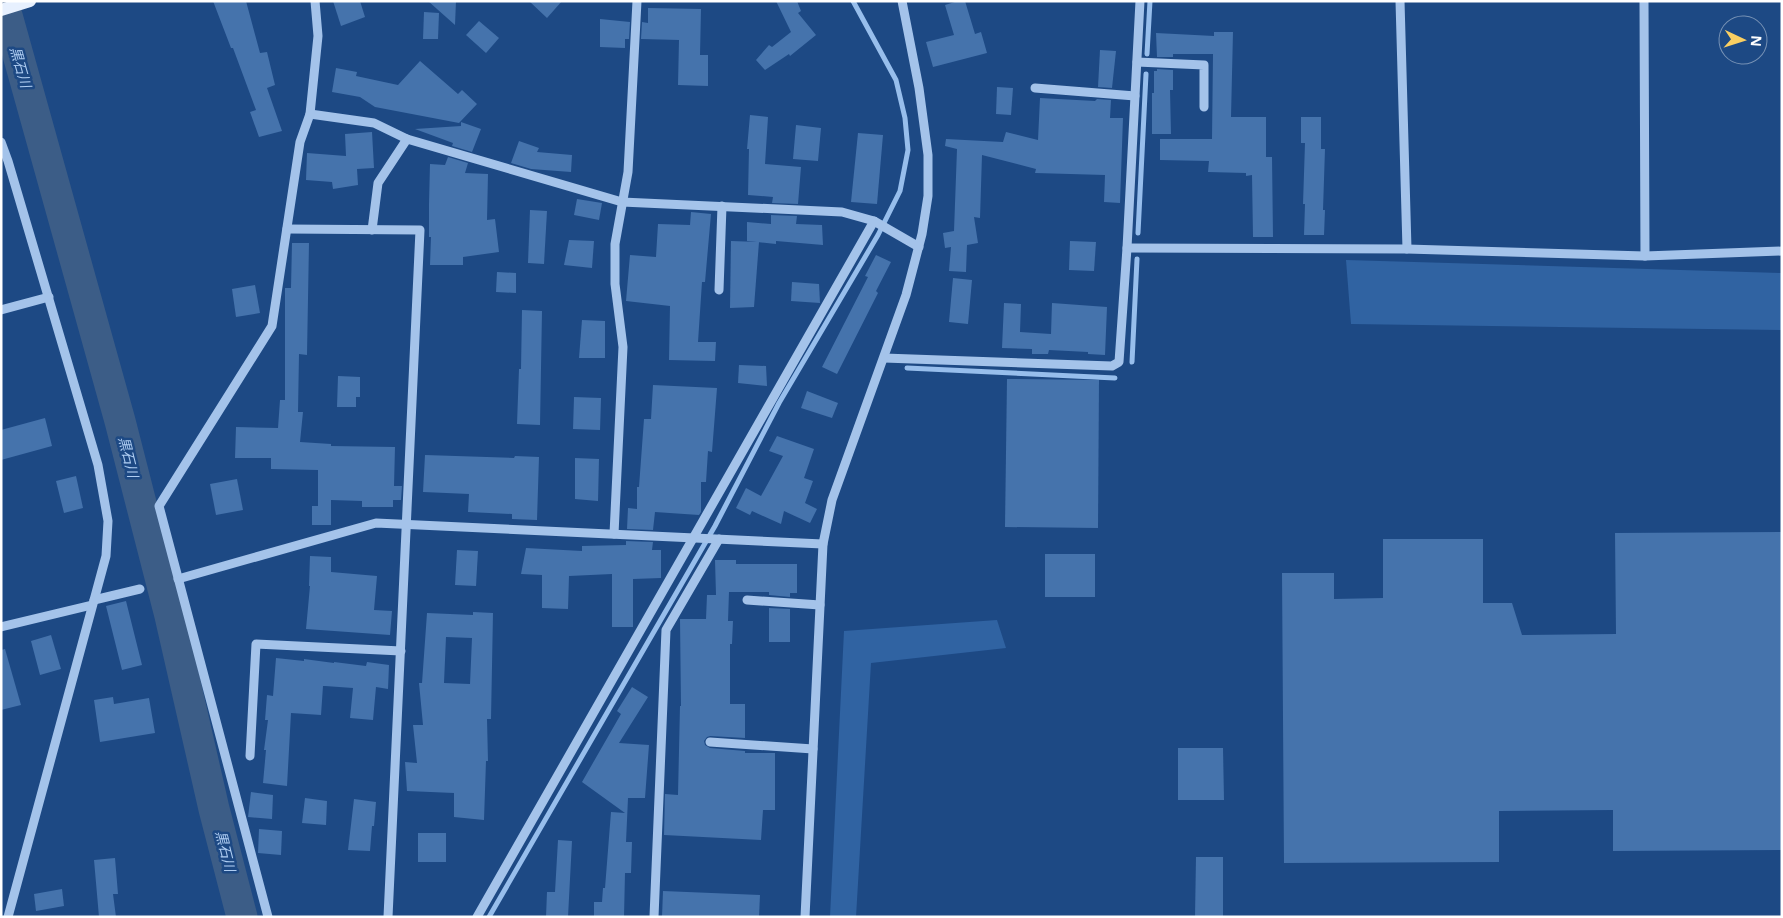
<svg xmlns="http://www.w3.org/2000/svg" width="1783" height="918" font-family="'Noto Sans','Noto Sans JP',sans-serif">
<style>
.green{fill:#3063a2}
.lines{fill:none;stroke-linecap:round;stroke-linejoin:round}
.stream{stroke:#97beec;stroke-width:5}
.river{stroke:#3c5d87;stroke-width:31}
.building{fill:#4573ac;fill-rule:evenodd}
.minor{stroke:#a4c3ea;stroke-width:9}
.major{stroke:#e7f0fe;stroke-width:12}
.labels{text-anchor:middle;dominant-baseline:central;stroke-width:5;stroke-linejoin:round;paint-order:stroke}
.water-label{font-size:14px;font-style:italic;fill:#afcdf2;stroke:#1d4984}
</style>
<rect width="100%" height="100%" fill="#1d4984"/>
<!-- green -->
<g class="green">
<path d="M 1346,260 L 1782,273 L 1782,330 L 1351,324 Z"/>
<path d="M 997,620 L 1006,648 L 871,663 L 856,917 L 830,917 L 844,631 Z"/>
</g>
<g class="lines">
<!-- stream -->
<g class="stream">
<path d="M 1147,54 L 1150,1"/>
<path d="M 1138,233 L 1146,74"/>
<path d="M 1132,362 L 1137,259"/>
<path d="M 907,368 L 1115,378"/>
<path d="M 489,917 L 715,526 L 779,403 L 878,235 L 900,191 L 908,150 L 905,118 L 896,80 L 853,1"/>
</g>
<!-- river -->
<path class="river" d="M 3,1 L 120,421 L 170,616 L 214,809 L 242,917"/>
</g>
<!-- building -->
<g class="building">
<path d="M 213,1 L 246,1 L 260,53 L 267,52 L 275,85 L 267,88 L 282,131 L 259,137 L 250,112 L 256,110 L 233,48 L 231,48 Z"/>
<path d="M 333,1 L 360,1 L 365,17 L 341,26 Z"/>
<path d="M 428,1 L 456,1 L 455,25 Z"/>
<path d="M 529,1 L 562,1 L 547,18 Z"/>
<path d="M 776,1 L 797,1 L 801,11 L 798,13 L 816,35 L 790,56 L 789,54 L 765,70 L 756,60 L 769,45 L 772,47 L 791,32 Z"/>
<path d="M 958,1 L 965,1 L 975,34 L 981,32 L 987,53 L 933,67 L 926,42 L 954,35 L 945,5 Z"/>
<path d="M 648,8 L 701,9 L 700,55 L 708,55 L 708,86 L 678,85 L 679,40 L 641,39 L 642,22 L 648,23 Z"/>
<path d="M 424,12 L 439,13 L 438,39 L 423,39 Z"/>
<path d="M 600,19 L 630,22 L 629,39 L 625,39 L 625,48 L 600,47 Z"/>
<path d="M 479,21 L 499,38 L 486,53 L 466,35 Z"/>
<path d="M 1214,32 L 1233,32 L 1231,117 L 1266,117 L 1266,157 L 1272,157 L 1273,237 L 1253,237 L 1252,175 L 1246,176 L 1246,173 L 1208,172 L 1209,161 L 1160,160 L 1160,139 L 1212,139 L 1213,54 L 1173,54 L 1173,57 L 1157,57 L 1156,33 L 1214,36 Z"/>
<path d="M 1100,50 L 1116,51 L 1112,88 L 1098,87 Z"/>
<path d="M 420,61 L 458,94 L 462,90 L 477,104 L 459,123 L 375,107 L 360,97 L 332,92 L 336,68 L 357,72 L 356,76 L 398,85 Z"/>
<path d="M 1157,69 L 1173,70 L 1173,90 L 1170,90 L 1171,134 L 1152,134 L 1152,93 L 1154,93 L 1154,71 L 1157,71 Z"/>
<path d="M 997,87 L 1013,88 L 1011,115 L 996,114 Z"/>
<path d="M 1040,98 L 1095,101 L 1097,99 L 1111,100 L 1110,118 L 1123,118 L 1120,203 L 1104,202 L 1105,175 L 1035,173 L 1036,169 L 982,155 L 980,218 L 974,217 L 978,243 L 967,245 L 966,272 L 949,271 L 951,247 L 945,248 L 943,233 L 954,231 L 957,149 L 945,146 L 946,139 L 1003,142 L 1006,132 L 1038,140 Z"/>
<path d="M 750,115 L 768,117 L 765,164 L 801,167 L 798,204 L 772,203 L 773,197 L 748,195 L 749,149 L 747,149 Z"/>
<path d="M 1301,117 L 1321,117 L 1321,149 L 1325,149 L 1323,210 L 1325,210 L 1324,235 L 1304,235 L 1305,204 L 1303,204 L 1305,143 L 1301,143 Z"/>
<path d="M 461,122 L 481,129 L 472,152 L 452,146 L 453,143 L 415,129 L 461,126 Z"/>
<path d="M 796,125 L 821,128 L 818,161 L 793,159 Z"/>
<path d="M 372,132 L 374,168 L 357,169 L 358,185 L 333,189 L 332,182 L 306,180 L 307,153 L 346,156 L 345,134 Z"/>
<path d="M 858,133 L 883,135 L 877,204 L 851,202 Z"/>
<path d="M 519,141 L 539,148 L 537,152 L 572,155 L 571,172 L 531,169 L 511,163 Z"/>
<path d="M 448,157 L 468,163 L 465,173 L 488,174 L 487,220 L 495,219 L 499,252 L 463,257 L 463,265 L 430,265 L 431,237 L 429,237 L 429,204 L 430,164 L 445,165 Z"/>
<path d="M 577,199 L 602,203 L 599,220 L 574,215 Z"/>
<path d="M 530,210 L 547,211 L 544,264 L 528,263 Z"/>
<path d="M 691,212 L 711,214 L 705,282 L 702,282 L 698,342 L 716,342 L 715,361 L 669,360 L 670,306 L 626,301 L 630,255 L 656,257 L 658,224 L 690,225 Z"/>
<path d="M 771,215 L 797,216 L 796,224 L 822,225 L 823,245 L 776,241 L 776,244 L 747,241 L 747,222 L 771,224 Z"/>
<path d="M 569,240 L 594,241 L 592,268 L 564,265 Z"/>
<path d="M 731,241 L 759,242 L 754,307 L 730,308 Z"/>
<path d="M 1070,241 L 1096,242 L 1094,271 L 1069,270 Z"/>
<path d="M 292,243 L 309,243 L 307,355 L 299,354 L 298,412 L 303,412 L 300,442 L 331,444 L 331,446 L 395,447 L 394,486 L 402,486 L 401,500 L 393,500 L 393,507 L 362,507 L 362,501 L 331,500 L 331,525 L 312,525 L 312,506 L 318,506 L 318,470 L 271,469 L 271,458 L 235,458 L 236,427 L 278,428 L 280,400 L 285,400 L 285,288 L 291,288 Z"/>
<path d="M 876,255 L 891,262 L 876,291 L 878,293 L 837,374 L 822,367 L 868,277 L 865,276 Z"/>
<path d="M 497,272 L 516,273 L 516,293 L 496,292 Z"/>
<path d="M 953,278 L 972,280 L 968,324 L 949,322 Z"/>
<path d="M 792,282 L 819,284 L 820,303 L 791,301 Z"/>
<path d="M 255,285 L 260,313 L 236,317 L 232,289 Z"/>
<path d="M 1004,303 L 1021,304 L 1020,332 L 1051,334 L 1052,303 L 1107,307 L 1105,355 L 1088,354 L 1088,352 L 1049,350 L 1048,354 L 1032,354 L 1032,349 L 1002,348 Z"/>
<path d="M 522,310 L 542,311 L 540,425 L 517,424 L 519,369 L 521,369 Z"/>
<path d="M 582,320 L 605,321 L 605,358 L 579,358 Z"/>
<path d="M 739,365 L 766,366 L 767,386 L 738,383 Z"/>
<path d="M 338,376 L 360,377 L 360,397 L 356,397 L 356,407 L 337,407 Z"/>
<path d="M 1007,379 L 1099,380 L 1098,528 L 1005,527 Z"/>
<path d="M 653,385 L 717,388 L 712,452 L 708,451 L 706,482 L 701,482 L 701,512 L 699,515 L 655,512 L 653,530 L 627,529 L 628,508 L 637,509 L 637,487 L 639,487 L 644,419 L 651,419 Z"/>
<path d="M 807,391 L 838,403 L 832,418 L 801,408 Z"/>
<path d="M 574,397 L 601,398 L 600,430 L 573,429 Z"/>
<path d="M 45,418 L 52,446 L 1,460 L 1,430 Z"/>
<path d="M 777,436 L 814,449 L 804,478 L 813,481 L 805,503 L 817,509 L 810,523 L 784,511 L 781,524 L 752,511 L 750,515 L 736,508 L 746,488 L 761,496 L 783,456 L 769,451 Z"/>
<path d="M 425,455 L 514,458 L 515,456 L 539,457 L 537,520 L 512,519 L 512,514 L 468,512 L 469,494 L 423,492 Z"/>
<path d="M 575,458 L 599,459 L 598,501 L 575,499 Z"/>
<path d="M 76,476 L 83,508 L 64,513 L 56,481 Z"/>
<path d="M 237,479 L 243,510 L 216,515 L 210,484 Z"/>
<path d="M 1782,532 L 1782,850 L 1613,851 L 1613,810 L 1499,811 L 1499,862 L 1284,863 L 1282,573 L 1334,573 L 1334,599 L 1383,598 L 1383,539 L 1483,539 L 1483,603 L 1512,603 L 1522,635 L 1616,634 L 1615,533 Z"/>
<path d="M 626,541 L 653,542 L 652,550 L 661,550 L 661,578 L 633,579 L 633,627 L 612,627 L 612,574 L 569,576 L 568,609 L 542,608 L 542,575 L 521,574 L 526,548 L 582,551 L 582,546 L 626,545 Z"/>
<path d="M 457,550 L 478,551 L 476,586 L 455,585 Z"/>
<rect x="1045" y="554" width="50" height="43"/>
<path d="M 310,556 L 331,557 L 331,572 L 377,576 L 374,610 L 392,611 L 390,635 L 306,629 L 310,586 L 309,586 Z"/>
<path d="M 715,560 L 736,560 L 736,564 L 797,564 L 797,593 L 790,593 L 790,597 L 769,595 L 769,592 L 729,592 L 728,621 L 733,621 L 732,644 L 730,644 L 730,704 L 745,704 L 745,738 L 710,736 L 707,737 L 704,741 L 705,745 L 710,748 L 745,751 L 745,753 L 775,753 L 775,810 L 763,810 L 761,840 L 664,835 L 665,794 L 678,795 L 680,706 L 681,706 L 680,619 L 706,619 L 707,595 L 716,595 Z"/>
<path d="M 126,601 L 142,665 L 122,670 L 106,606 Z"/>
<path d="M 769,608 L 790,609 L 790,642 L 769,642 Z"/>
<path d="M 473,612 L 493,613 L 491,719 L 487,719 L 488,761 L 486,761 L 484,820 L 454,817 L 454,793 L 407,791 L 405,762 L 417,763 L 413,725 L 423,725 L 419,683 L 422,683 L 427,613 L 473,615 ZM 446,637 L 472,638 L 470,684 L 444,683 Z"/>
<path d="M 51,635 L 61,669 L 40,675 L 31,641 Z"/>
<path d="M 5,649 L 21,705 L 1,710 L 1,650 Z"/>
<path d="M 276,658 L 304,661 L 304,659 L 334,663 L 334,662 L 366,666 L 367,662 L 389,665 L 388,689 L 376,687 L 373,720 L 350,718 L 353,688 L 325,686 L 323,686 L 321,715 L 291,713 L 287,786 L 263,783 L 266,750 L 264,750 L 268,720 L 265,720 L 267,695 L 273,696 Z"/>
<path d="M 632,687 L 648,697 L 619,743 L 649,745 L 645,798 L 628,798 L 626,842 L 632,842 L 631,873 L 625,873 L 624,917 L 594,917 L 594,902 L 602,902 L 603,888 L 605,888 L 611,812 L 625,813 L 582,782 L 621,714 L 617,711 Z"/>
<path d="M 113,697 L 114,704 L 149,698 L 155,733 L 100,742 L 94,700 Z"/>
<path d="M 1178,748 L 1223,748 L 1224,800 L 1178,800 Z"/>
<path d="M 251,792 L 273,795 L 272,819 L 248,817 Z"/>
<path d="M 305,798 L 327,801 L 326,825 L 302,823 Z"/>
<path d="M 354,799 L 376,802 L 374,826 L 372,826 L 370,851 L 348,850 Z"/>
<path d="M 259,829 L 282,831 L 281,855 L 258,853 Z"/>
<rect x="418" y="833" width="28" height="29"/>
<path d="M 558,840 L 572,841 L 568,917 L 546,917 L 547,892 L 555,892 Z"/>
<path d="M 1196,857 L 1223,857 L 1223,917 L 1195,917 Z"/>
<path d="M 115,858 L 118,894 L 113,894 L 116,917 L 99,917 L 94,860 Z"/>
<path d="M 62,889 L 64,906 L 36,911 L 34,894 Z"/>
<path d="M 663,891 L 760,895 L 759,917 L 662,917 Z"/>
</g>
<g class="lines">
<!-- minor -->
<g class="minor">
<path d="M 1400,1 L 1407,249"/>
<path d="M 1644,1 L 1645,256"/>
<path d="M 1137,62 L 1204,65 L 1204,107"/>
<path d="M 1035,88 L 1135,96"/>
<path d="M 310,114 L 374,123 L 407,139 L 622,202 L 842,212 L 874,221 L 919,247"/>
<path d="M 1,142 L 8,161 L 98,465 L 108,521 L 106,556 L 8,917"/>
<path d="M 287,229 L 420,230 L 388,917"/>
<path d="M 372,230 L 378,183 L 407,139"/>
<path d="M 1127,248 L 1407,249 L 1645,256 L 1782,251"/>
<path d="M 719,290 L 722,206"/>
<path d="M 1,310 L 49,297"/>
<path d="M 884,358 L 1112,366 L 1119,362 L 1127,248 L 1140,1"/>
<path d="M 614,534 L 623,347 L 615,284 L 615,244 L 628,172 L 637,1"/>
<path d="M 178,579 L 376,523 L 823,544"/>
<path d="M 94,600 L 140,589"/>
<path d="M 747,600 L 820,605"/>
<path d="M 1,627 L 92,605"/>
<path d="M 710,742 L 813,749"/>
<path d="M 250,756 L 256,644 L 401,651"/>
<path d="M 268,917 L 159,506 L 272,326 L 300,142 L 310,114 L 318,36 L 315,1"/>
<path d="M 477,917 L 874,221"/>
<path d="M 654,917 L 666,630 L 719,539"/>
<path d="M 805,917 L 823,544 L 832,500 L 906,295 L 922,234 L 928,196 L 928,155 L 919,88 L 902,1"/>
</g>
<!-- major -->
<path class="major" d="M 1,10 L 30,1"/>
</g>
<g class="labels">
<!-- water labels -->
<g class="water-label">
<text transform="translate(21 67) rotate(74)">黒石川</text>
<text transform="translate(129 457) rotate(76)">黒石川</text>
<text transform="translate(226 851) rotate(76)">黒石川</text>
</g>
</g>
<!-- border -->
<rect width="1783" height="918" fill="none" stroke="#ffffff" stroke-width="5"/>
<!-- north arrow -->
<g transform="translate(1743 40) rotate(94)"><circle r="24" fill="#1d4984" stroke="#7792b5"/>
<path d="M0-4L9 19L0 12L-9 19Z" fill="#facf62"/>
<text y="-8" font-size="14" font-weight="bold" text-anchor="middle" fill="#ffffff">N</text>
</g>
</svg>
